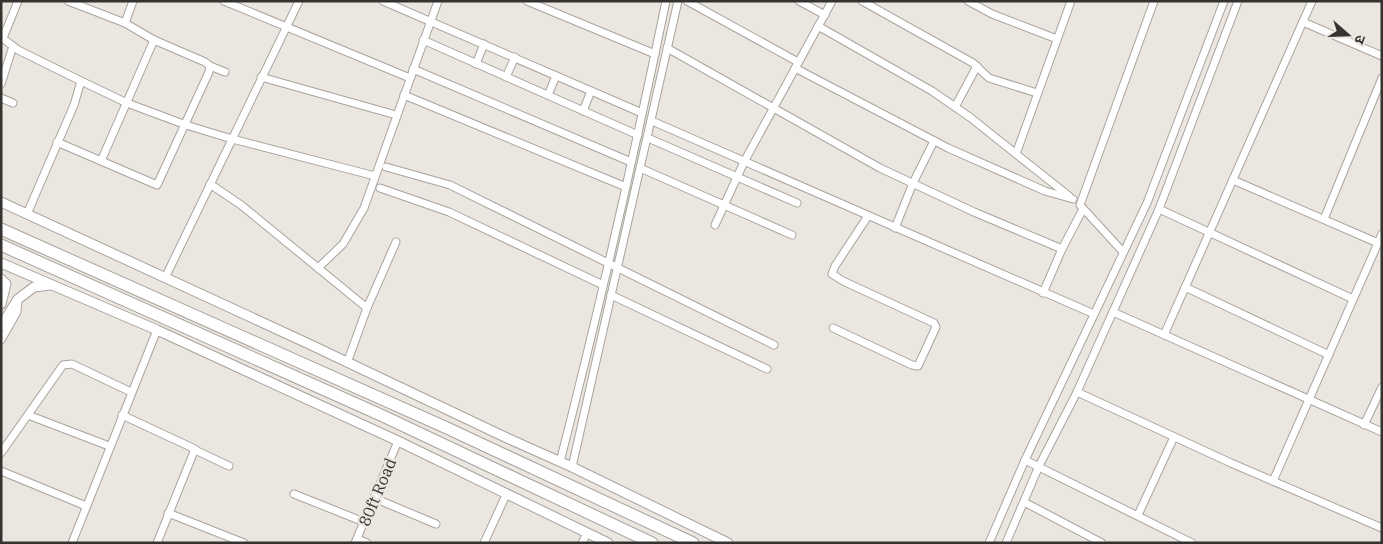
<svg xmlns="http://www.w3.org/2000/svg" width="1383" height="544" font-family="'IBM Plex Serif','Noto Sans Devanagari',serif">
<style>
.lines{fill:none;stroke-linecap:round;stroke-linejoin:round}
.minor-casing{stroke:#a8a39d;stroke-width:9}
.tertiary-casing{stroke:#a8a39d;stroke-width:11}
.trunk-casing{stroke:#a8a39d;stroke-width:13}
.minor{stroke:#fff;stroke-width:7}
.tertiary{stroke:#fff;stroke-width:9}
.trunk{stroke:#fff;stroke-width:11}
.labels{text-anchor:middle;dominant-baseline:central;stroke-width:5;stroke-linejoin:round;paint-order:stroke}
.street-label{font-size:16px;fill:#353330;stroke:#ece6e0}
</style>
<rect width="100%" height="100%" fill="#ece6e0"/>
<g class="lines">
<!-- minor casing -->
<g class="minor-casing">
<g id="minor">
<path d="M 224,1 L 410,78"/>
<path d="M 383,1 L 642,113"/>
<path d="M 527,1 L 655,54"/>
<path d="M 687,1 L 798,62"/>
<path d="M 799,1 L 825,15"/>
<path d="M 862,1 L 973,63 L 989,78 L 1037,93"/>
<path d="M 968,1 L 992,14 L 1057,39"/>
<path d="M 1303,22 L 1382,56"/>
<path d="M 125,23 L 133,1"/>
<path d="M 818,26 L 932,91 L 971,118 L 1016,154"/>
<path d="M 1,37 L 18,50 L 81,81 L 127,103 L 186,125 L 232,139 L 375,176"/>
<path d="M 3,38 L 18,1"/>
<path d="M 423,40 L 638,135"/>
<path d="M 667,48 L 880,168 L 974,212 L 1062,249"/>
<path d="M 476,64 L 484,44"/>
<path d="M 210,66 L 225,72"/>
<path d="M 795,68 L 948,148 L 1045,191 L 1073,199"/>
<path d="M 413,69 L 631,162"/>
<path d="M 261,77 L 396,115"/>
<path d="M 506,77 L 515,57"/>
<path d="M 1,84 L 13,46"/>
<path d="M 404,95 L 626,187"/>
<path d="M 548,95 L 556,76"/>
<path d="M 1,98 L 13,103"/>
<path d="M 955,107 L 977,66"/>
<path d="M 583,111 L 591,91"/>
<path d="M 652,121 L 1094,314"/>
<path d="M 648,138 L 797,203"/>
<path d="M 57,142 L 157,185 L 209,72 L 210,66 L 205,62 L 154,40 L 125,23 L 68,1"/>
<path d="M 101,161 L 154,40"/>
<path d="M 386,167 L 450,185 L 774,345"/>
<path d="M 640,168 L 792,235"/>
<path d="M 1233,180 L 1378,243"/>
<path d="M 210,184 L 241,205 L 367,308"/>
<path d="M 380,188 L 449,212 L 603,285"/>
<path d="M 1069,196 L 1016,154 L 1071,1"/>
<path d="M 1159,209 L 1353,299"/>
<path d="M 27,214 L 74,105 L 81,81"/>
<path d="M 1324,219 L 1382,78"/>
<path d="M 715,225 L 744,162 L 832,1"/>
<path d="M 895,228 L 913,183 L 934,141"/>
<path d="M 1123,252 L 1080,205 L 1154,1"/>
<path d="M 318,268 L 343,244 L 364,208 L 438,1"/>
<path d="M 165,278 L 299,1"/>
<path d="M 1185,287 L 1329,355"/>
<path d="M 1043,293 L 1062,249 L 1083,209"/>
<path d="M 611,295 L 767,369"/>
<path d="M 1113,312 L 1382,432"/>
<path d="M 833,328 L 912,365 L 918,366 L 936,327 L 934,323 L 843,281 L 832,274 L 835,266 L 868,216"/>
<path d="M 1164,335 L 1312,1"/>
<path d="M 1,340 L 17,312 L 18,299"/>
<path d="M 347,363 L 367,308 L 396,242"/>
<path d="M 1077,392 L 1231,463 L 1382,528"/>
<path d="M 28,415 L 109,446"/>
<path d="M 122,415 L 195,449 L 157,543"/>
<path d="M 1364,425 L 1382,387"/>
<path d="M 193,449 L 229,466"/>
<path d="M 1,453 L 63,365 L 72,364 L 131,392"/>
<path d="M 1025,460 L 1192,543"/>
<path d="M 560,462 C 599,310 634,156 666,1"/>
<path d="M 572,467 L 678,1"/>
<path d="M 1,471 L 86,506"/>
<path d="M 1273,481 L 1382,234"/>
<path d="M 294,494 L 364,522"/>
<path d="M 374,498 L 436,524"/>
<path d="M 1024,502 L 1102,543"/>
<path d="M 168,513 L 244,543"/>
<path d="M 1138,515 L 1174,437"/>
<path d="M 357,539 L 367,543"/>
<path d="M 72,543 L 157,330"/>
<path d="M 355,543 L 398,441"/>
<path d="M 484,543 L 506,495"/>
<path d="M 582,543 L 587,533"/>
<path d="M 989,543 L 1025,460 L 1147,203 L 1224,1"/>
<path d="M 1006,543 L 1039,466 L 1077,392 L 1159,209 L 1238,1"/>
</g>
</g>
<!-- tertiary casing -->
<g class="tertiary-casing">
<g id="tertiary">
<path d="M 1,202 L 309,344 L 507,438 L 572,467 L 728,543"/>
<path d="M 1,263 L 157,330 L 398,441 L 608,543"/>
<path d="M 1,279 L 6,284 L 1,304"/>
<path d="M 1,326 L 18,299 L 34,287 L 50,285"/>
</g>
</g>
<!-- trunk casing -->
<g class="trunk-casing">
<g id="trunk">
<path d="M 1,229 L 447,428 L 693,543"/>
<path d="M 1,245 L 383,416 L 652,543"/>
</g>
</g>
<!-- minor -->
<use href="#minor" class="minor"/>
<!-- tertiary -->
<use href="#tertiary" class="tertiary"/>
<!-- trunk -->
<use href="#trunk" class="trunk"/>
</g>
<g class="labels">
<!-- street labels -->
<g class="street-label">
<text transform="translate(377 492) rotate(-67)">80ft Road</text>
</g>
</g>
<!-- border -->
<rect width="1383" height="544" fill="none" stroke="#353330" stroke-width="5"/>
<!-- north arrow -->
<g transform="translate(1348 35) rotate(110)" stroke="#ece6e0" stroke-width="4" paint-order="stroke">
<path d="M0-4L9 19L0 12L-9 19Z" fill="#353330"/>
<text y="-8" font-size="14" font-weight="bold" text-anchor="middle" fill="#353330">उ</text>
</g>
</svg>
